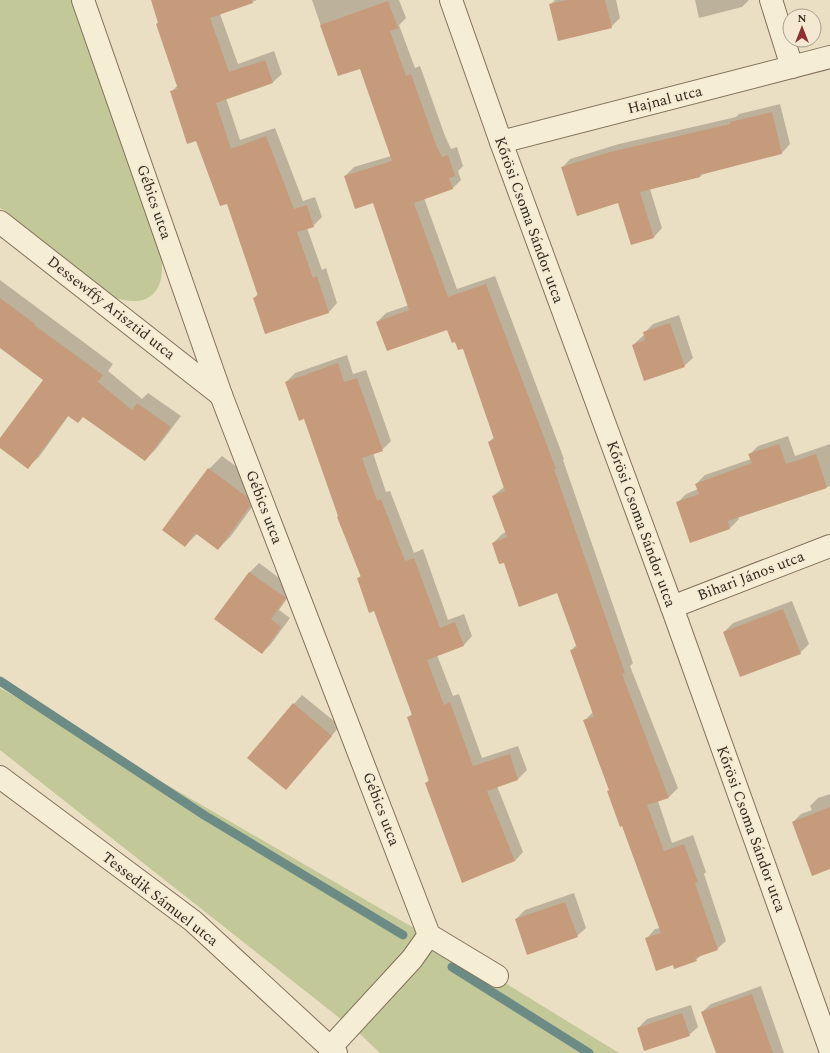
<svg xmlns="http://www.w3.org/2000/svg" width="830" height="1053" font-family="Spectral,serif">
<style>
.green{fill:#c2c898}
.shadow{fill:#0003}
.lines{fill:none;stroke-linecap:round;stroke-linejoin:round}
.stream{stroke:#6c8b84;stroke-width:9}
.building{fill:#c69b7b}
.street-casing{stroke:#83715b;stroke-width:24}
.street{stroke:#f6edd5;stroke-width:22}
.labels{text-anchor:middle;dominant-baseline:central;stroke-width:3;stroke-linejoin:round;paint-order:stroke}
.street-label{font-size:15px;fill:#34291e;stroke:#f3e9d2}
</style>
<rect width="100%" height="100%" fill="#ebdfc3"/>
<!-- green -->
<g class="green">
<path d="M 0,0 L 74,0 L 161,256 C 166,286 153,308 120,299 C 114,298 108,293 103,290 L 0,208 Z"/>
<path d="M 0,688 L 445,946 L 619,1053 L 380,1053 L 361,1035 L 0,750 Z"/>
</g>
<!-- shadow -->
<g class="shadow">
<path d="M 152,0 L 257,0 L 220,14 L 238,64 L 274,51 L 282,74 L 273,82 L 226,98 L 240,140 L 275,128 L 303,201 L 315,197 L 322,217 L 313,226 L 307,228 L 322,270 L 326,268 L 337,303 L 329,312 L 254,298 L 258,294 L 228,203 L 171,92 L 178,85 L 157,24 L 159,22 Z"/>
<path d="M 312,0 L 399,0 L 406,18 L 399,25 L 415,68 L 420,66 L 445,136 L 451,149 L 457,147 L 463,166 L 458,171 L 461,180 L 452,189 L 424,198 L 457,289 L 495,276 L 564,459 L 563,460 L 633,663 L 630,666 L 678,788 L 669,797 L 658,801 L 672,843 L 693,835 L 706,872 L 704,874 L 726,941 L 717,949 L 701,955 L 696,960 L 674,964 L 647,938 L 655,929 L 660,928 L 584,721 L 593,712 L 571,651 L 577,644 L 558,592 L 504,562 L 493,543 L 502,534 L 506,532 L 493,496 L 505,486 L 489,442 L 494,437 L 464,347 L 448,329 L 377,322 L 386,313 L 409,305 L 373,202 L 345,176 L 354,167 L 391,156 L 361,67 L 338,75 Z"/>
<path d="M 555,0 L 616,0 L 620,18 L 611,27 L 550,5 Z"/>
<path d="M 695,0 L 749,0 L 742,7 L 699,18 Z"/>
<path d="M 780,104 L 790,144 L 782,153 L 704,172 L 700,177 L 650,189 L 662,228 L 654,237 L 631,244 L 619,202 L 562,168 L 570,159 L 619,144 L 736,117 L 739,114 Z"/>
<path d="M 0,280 L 113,364 L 108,371 L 142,399 L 148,393 L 181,416 L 156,449 L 145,460 L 84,416 L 69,415 L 39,457 L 28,467 L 0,447 L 0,439 L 44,380 L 0,347 Z"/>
<path d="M 679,315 L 693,358 L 684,366 L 633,345 L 644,335 L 644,333 L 653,324 Z"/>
<path d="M 347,355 L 353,374 L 366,370 L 391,441 L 382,450 L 373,453 L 386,492 L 390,491 L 414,553 L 423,549 L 448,620 L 464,614 L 472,636 L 464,645 L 437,655 L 453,696 L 459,694 L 482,758 L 518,746 L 527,770 L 518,779 L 497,786 L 523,852 L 515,861 L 426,783 L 429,780 L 408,718 L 413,713 L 375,610 L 358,579 L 361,575 L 305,418 L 286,382 L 295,373 Z"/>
<path d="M 788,436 L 795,456 L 830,444 L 830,486 L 738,517 L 739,519 L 730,528 L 691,541 L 677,503 L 686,494 L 698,489 L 696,484 L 705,475 L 751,459 L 750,454 L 758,446 Z"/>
<path d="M 222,456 L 260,484 L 263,492 L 231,536 L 218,549 L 197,534 L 185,546 L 209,469 Z"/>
<path d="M 259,563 L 294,589 L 279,610 L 290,618 L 271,644 L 262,653 L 215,619 L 250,572 Z"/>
<path d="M 792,601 L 809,644 L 800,653 L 724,632 L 733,623 Z"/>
<path d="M 302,695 L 340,726 L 286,789 L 294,704 Z"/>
<path d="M 830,794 L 830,870 L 793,822 L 801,814 L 812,810 L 810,806 L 818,798 Z"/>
<path d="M 574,893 L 586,928 L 577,936 L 516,919 L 525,910 Z"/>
<path d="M 761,986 L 784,1053 L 718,1053 L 702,1012 L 711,1004 Z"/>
<path d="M 691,1005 L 698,1027 L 689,1035 L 638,1028 L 647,1019 Z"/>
</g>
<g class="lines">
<!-- stream -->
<g class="stream">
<path d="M 0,681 L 204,815 L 403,935"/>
<path d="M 452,967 L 589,1053"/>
</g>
</g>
<!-- building -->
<g class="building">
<path d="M 151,0 L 252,0 L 253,3 L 210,18 L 229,72 L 265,60 L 273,83 L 216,103 L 231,149 L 266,136 L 294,209 L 307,205 L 314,227 L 297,232 L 313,278 L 317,276 L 329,313 L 265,334 L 253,298 L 258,296 L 227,204 L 220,206 L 196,141 L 187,144 L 170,91 L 178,89 L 156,24 L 158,23 Z"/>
<path d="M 568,0 L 605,0 L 612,28 L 558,41 L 549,4 Z"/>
<path d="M 388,1 L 398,28 L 390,31 L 406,76 L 411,74 L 436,145 L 442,157 L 448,155 L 455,176 L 449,178 L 453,189 L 414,203 L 448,297 L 486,284 L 556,469 L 554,469 L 625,673 L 622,674 L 669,798 L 647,805 L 664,851 L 684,844 L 698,882 L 695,883 L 718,950 L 695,958 L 697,961 L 674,969 L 673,965 L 656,971 L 645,938 L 661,933 L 622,826 L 620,827 L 607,791 L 609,790 L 583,720 L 594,717 L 570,650 L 577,648 L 557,593 L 519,607 L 504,563 L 499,564 L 492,543 L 507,537 L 492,496 L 505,491 L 488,442 L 494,439 L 463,349 L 458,350 L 455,342 L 452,343 L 447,330 L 387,351 L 376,322 L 409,310 L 373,203 L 355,209 L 344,176 L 392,161 L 360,69 L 338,76 L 320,25 Z"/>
<path d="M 772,112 L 782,154 L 700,175 L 700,177 L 640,192 L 654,238 L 631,245 L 618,203 L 577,216 L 561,167 L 610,152 L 730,124 L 730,122 Z"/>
<path d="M 0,298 L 35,324 L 34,325 L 103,375 L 98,382 L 132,410 L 137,403 L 171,427 L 145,461 L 83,417 L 78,423 L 68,416 L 28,469 L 0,448 L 0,438 L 43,380 L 0,348 Z"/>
<path d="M 670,323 L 685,367 L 644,381 L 632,345 L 645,340 L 643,332 Z"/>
<path d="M 338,363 L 344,382 L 357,378 L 383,451 L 362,458 L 377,501 L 381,499 L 405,561 L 414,558 L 440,628 L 455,622 L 464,646 L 427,660 L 444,705 L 450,702 L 473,766 L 510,754 L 518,780 L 487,791 L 515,861 L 462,883 L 425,783 L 429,781 L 407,717 L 412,715 L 374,611 L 369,613 L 357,578 L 361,577 L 337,517 L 338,516 L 304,419 L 299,421 L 285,382 Z"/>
<path d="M 779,444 L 786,464 L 816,454 L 827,488 L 728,521 L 730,529 L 690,543 L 676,502 L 699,494 L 695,484 L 752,463 L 748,454 Z"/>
<path d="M 208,468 L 247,497 L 250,506 L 218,550 L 195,533 L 185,547 L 162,530 Z"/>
<path d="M 249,572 L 286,598 L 271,619 L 281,627 L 262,654 L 214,619 Z"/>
<path d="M 783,609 L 801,654 L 740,677 L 723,632 Z"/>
<path d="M 293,703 L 332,736 L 286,790 L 247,758 Z"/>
<path d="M 830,807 L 830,869 L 812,876 L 792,822 Z"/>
<path d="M 565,902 L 578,937 L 527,955 L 515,919 Z"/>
<path d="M 752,994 L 773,1053 L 716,1053 L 701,1012 Z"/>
<path d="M 682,1013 L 690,1036 L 644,1051 L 637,1028 Z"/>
</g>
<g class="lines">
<!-- street casing -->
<g class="street-casing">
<g id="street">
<path d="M 83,0 L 221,395 L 429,935 L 497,976"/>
<path d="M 451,0 L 501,142 L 672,607 L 830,1049"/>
<path d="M 771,0 L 792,67"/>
<path d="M 501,142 L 830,57"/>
<path d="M 0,222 L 221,395"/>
<path d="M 672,607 L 830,546"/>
<path d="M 0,777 L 193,921 L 336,1053"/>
<path d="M 330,1048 L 412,959 L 429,935"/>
</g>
</g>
<!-- street -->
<use href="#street" class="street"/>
</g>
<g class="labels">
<!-- street labels -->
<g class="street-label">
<text transform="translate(665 100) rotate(-14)">Hajnal utca</text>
<text transform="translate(154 202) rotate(71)">Gébics utca</text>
<text transform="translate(529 220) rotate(70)">Kőrösi Csoma Sándor utca</text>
<text transform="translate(111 308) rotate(38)">Dessewffy Arisztid utca</text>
<text transform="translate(264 507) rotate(69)">Gébics utca</text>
<text transform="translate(641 524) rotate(70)">Kőrösi Csoma Sándor utca</text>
<text transform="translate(751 576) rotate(-21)">Bihari János utca</text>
<text transform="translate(381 809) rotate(69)">Gébics utca</text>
<text transform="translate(751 829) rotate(70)">Kőrösi Csoma Sándor utca</text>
<text transform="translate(160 899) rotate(38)">Tessedik Sámuel utca</text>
</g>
</g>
<!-- north arrow -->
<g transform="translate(802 28)"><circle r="19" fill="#f3e9d2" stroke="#a79c8a"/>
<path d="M0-3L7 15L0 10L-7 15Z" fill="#8e302f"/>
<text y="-6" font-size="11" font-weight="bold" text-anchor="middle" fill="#34291e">N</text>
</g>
</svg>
